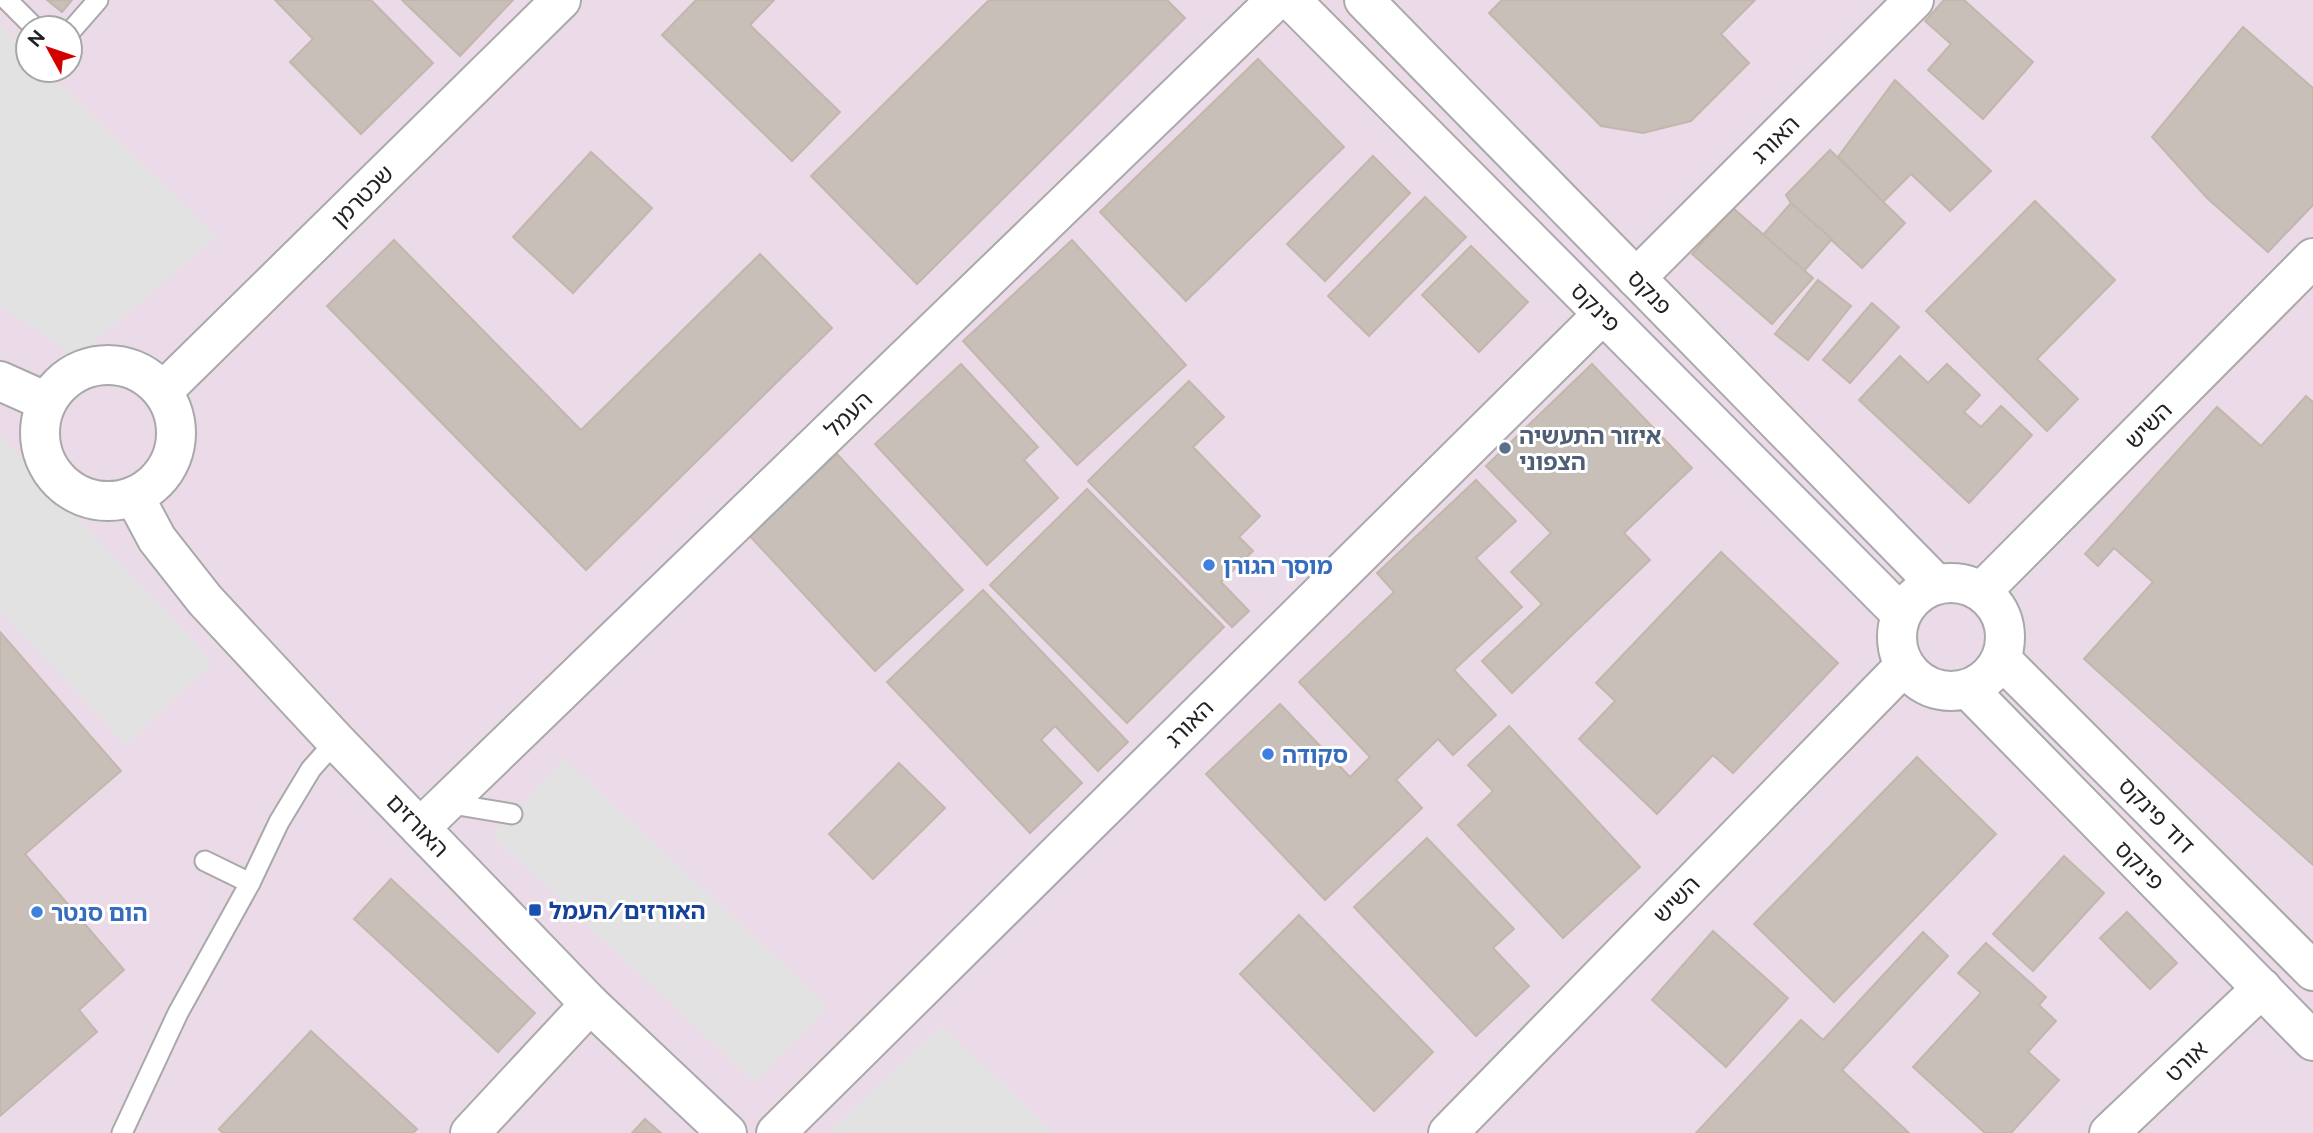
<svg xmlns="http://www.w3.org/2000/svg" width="2313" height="1133" font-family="Raleway,'Noto Sans Hebrew',sans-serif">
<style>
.industrial{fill:#ebdbe8;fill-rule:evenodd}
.parking{fill:#e2e2e2}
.building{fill:#c7bfb8;stroke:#c4b6ab;stroke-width:2}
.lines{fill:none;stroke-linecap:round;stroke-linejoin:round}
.service-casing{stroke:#a9a9a9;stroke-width:23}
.minor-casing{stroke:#a9a9a9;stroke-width:42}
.tertiary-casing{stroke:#a9a9a9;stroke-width:42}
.service{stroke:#fff;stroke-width:19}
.minor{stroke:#fff;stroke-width:38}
.tertiary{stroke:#fff;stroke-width:38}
.service-dot{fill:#5c6f8a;stroke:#fff;stroke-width:2.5}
.shop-dot{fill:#3f7fe0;stroke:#fff;stroke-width:2.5}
.transit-dot{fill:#1a4fb4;stroke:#fff;stroke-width:2.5}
.labels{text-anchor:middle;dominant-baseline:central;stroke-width:6;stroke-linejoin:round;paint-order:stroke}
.street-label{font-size:23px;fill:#222;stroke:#fff}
.service-label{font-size:23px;font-weight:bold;fill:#4e5e75;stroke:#fff;text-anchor:start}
.shop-label{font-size:23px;font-weight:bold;fill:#366cbe;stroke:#fff;text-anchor:start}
.transit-label{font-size:23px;font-weight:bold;fill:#164399;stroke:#fff;text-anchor:start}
</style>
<rect width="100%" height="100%" fill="#f2efe9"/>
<!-- industrial -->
<path class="industrial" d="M 0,0 L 2313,0 L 2313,1133 L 0,1133 ZM 28,28 L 70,28 L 70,70 L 28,70 Z"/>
<!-- parking -->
<g class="parking">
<path d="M 0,25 L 28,52 L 28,70 L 46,70 L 216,237 L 77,357 L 0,305 Z"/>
<path d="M 0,434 L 213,662 L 126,745 L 0,611 Z"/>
<path d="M 564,759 L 828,1006 L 756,1083 L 492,836 Z"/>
<path d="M 942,1026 L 1054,1133 L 827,1133 Z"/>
</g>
<!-- building -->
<g class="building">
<path d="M 47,0 L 72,0 L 62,12 Z"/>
<path d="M 275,0 L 371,0 L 433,63 L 361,134 L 290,62 L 313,39 Z"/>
<path d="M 402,0 L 513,0 L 460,56 Z"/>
<path d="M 696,0 L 774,0 L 750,25 L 840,112 L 792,161 L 662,35 Z"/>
<path d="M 989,0 L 1167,0 L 1185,18 L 917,284 L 811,176 Z"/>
<path d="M 1502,0 L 1755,0 L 1721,34 L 1749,63 L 1691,121 L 1643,133 L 1601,126 L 1489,13 Z"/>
<path d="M 1944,0 L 1964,0 L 2033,62 L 1983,119 L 1928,70 L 1951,44 L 1925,21 Z"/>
<path d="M 2243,27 L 2313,88 L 2313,205 L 2268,252 L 2207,198 L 2152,137 Z"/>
<path d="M 1258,59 L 1344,147 L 1186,301 L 1100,212 Z"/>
<path d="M 1895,80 L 1991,171 L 1950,211 L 1911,174 L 1883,202 L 1838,157 Z"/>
<path d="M 1830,150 L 1905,223 L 1862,268 L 1791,203 L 1786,195 Z"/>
<path d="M 591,152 L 652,208 L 573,293 L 513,237 Z"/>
<path d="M 1373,156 L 1410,193 L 1325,281 L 1287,244 Z"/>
<path d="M 1425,197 L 1466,237 L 1369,336 L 1328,296 Z"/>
<path d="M 2035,201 L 2115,280 L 2037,359 L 2078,399 L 2047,431 L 1926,311 Z"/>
<path d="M 1791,203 L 1832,239 L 1804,271 L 1763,235 Z"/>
<path d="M 1733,208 L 1813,278 L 1772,324 L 1692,254 Z"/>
<path d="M 394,240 L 581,430 L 760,254 L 832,328 L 586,570 L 327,306 Z"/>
<path d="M 1072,240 L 1186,365 L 1077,465 L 963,341 Z"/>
<path d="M 1471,246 L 1528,302 L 1479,352 L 1422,295 Z"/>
<path d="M 1818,280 L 1851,306 L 1808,360 L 1775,334 Z"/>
<path d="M 1872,303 L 1899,327 L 1850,383 L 1823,360 Z"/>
<path d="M 1900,356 L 1928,383 L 1947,364 L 1980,395 L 1964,412 L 1981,427 L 2001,406 L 2032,435 L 1969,503 L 1859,400 Z"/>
<path d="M 961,364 L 1038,447 L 1024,460 L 1058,498 L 987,565 L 875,444 Z"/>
<path d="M 1592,364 L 1692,468 L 1624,533 L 1650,560 L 1512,693 L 1482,661 L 1542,604 L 1511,572 L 1551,533 L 1486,466 Z"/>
<path d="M 1189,381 L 1224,417 L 1193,447 L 1260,516 L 1239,537 L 1253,551 L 1221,582 L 1249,611 L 1232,627 L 1088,481 Z"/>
<path d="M 2306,396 L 2313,402 L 2313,865 L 2084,659 L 2153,582 L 2114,548 L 2098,566 L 2085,554 L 2217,407 L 2261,446 Z"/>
<path d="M 837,454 L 963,590 L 875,671 L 749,535 Z"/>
<path d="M 1476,480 L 1516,521 L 1476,558 L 1522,607 L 1454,670 L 1496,715 L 1453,755 L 1438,739 L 1396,780 L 1422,808 L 1325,900 L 1206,774 L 1280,704 L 1350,777 L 1370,757 L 1299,682 L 1394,592 L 1377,573 Z"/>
<path d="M 1087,489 L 1224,627 L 1127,723 L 990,585 Z"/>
<path d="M 1721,552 L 1838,663 L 1733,773 L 1713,755 L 1657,814 L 1579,739 L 1615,701 L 1596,683 Z"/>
<path d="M 983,590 L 1128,742 L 1098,771 L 1055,726 L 1041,740 L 1082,783 L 1030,833 L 887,682 Z"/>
<path d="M 0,632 L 121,771 L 25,854 L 124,970 L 79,1010 L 97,1032 L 0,1116 Z"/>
<path d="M 1509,726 L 1640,867 L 1563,938 L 1458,825 L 1493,791 L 1468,765 Z"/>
<path d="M 1917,757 L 1996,834 L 1834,1002 L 1754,924 Z"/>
<path d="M 899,763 L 945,808 L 873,879 L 829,834 Z"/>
<path d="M 1427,838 L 1514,929 L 1493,948 L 1529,986 L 1476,1036 L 1354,907 Z"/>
<path d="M 2064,856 L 2104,893 L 2033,971 L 1993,934 Z"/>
<path d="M 391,879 L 535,1013 L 498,1052 L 354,919 Z"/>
<path d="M 2127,912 L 2177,963 L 2150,989 L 2100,938 Z"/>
<path d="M 1299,915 L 1433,1052 L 1374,1111 L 1240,974 Z"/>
<path d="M 1713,931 L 1788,998 L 1726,1067 L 1652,1000 Z"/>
<path d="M 1923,932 L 1948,956 L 1842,1070 L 1909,1133 L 1696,1133 L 1801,1020 L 1823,1040 Z"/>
<path d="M 1986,943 L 2046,997 L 2039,1005 L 2056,1021 L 2028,1052 L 2059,1080 L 2011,1133 L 1985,1133 L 1913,1067 L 1981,993 L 1958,973 Z"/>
<path d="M 311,1031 L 417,1129 L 413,1133 L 223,1133 L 219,1129 Z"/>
<path d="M 645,1119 L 661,1133 L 632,1133 Z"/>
</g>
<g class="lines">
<!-- service casing -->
<g class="service-casing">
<g id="service">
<path d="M 7,0 L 35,28"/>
<path d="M 70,32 L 98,0"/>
<path d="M 446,803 L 512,814"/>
<path d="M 205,861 L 250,883"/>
<path d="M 122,1133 L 178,1013 L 250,883 L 279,822 L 311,769 L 336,741"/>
</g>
</g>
<!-- minor casing -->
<g class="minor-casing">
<g id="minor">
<path d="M 1636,278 L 1914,0"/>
<circle cx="108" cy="433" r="68"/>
<path d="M 0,381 L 47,402"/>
<path d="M 163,391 L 561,0"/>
<path d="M 134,496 L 157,539 L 205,600 L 336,741 L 590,1004 L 727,1133"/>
<path d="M 1982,591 L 2313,258"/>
<path d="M 420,828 L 1276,0"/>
<path d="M 470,1133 L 590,1004"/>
<path d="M 776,1133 L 1603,314"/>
<path d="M 1448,1133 L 1904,666"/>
<path d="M 2109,1133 L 2262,988"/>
</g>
</g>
<!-- tertiary casing -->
<g class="tertiary-casing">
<g id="tertiary">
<path d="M 1291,0 L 1901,614"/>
<path d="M 1364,0 L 1936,584"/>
<circle cx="1951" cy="637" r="54"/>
<path d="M 2001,659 L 2313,971"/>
<path d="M 1968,689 L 2313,1041"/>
</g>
</g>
<!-- service -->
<use href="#service" class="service"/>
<!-- minor -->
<use href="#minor" class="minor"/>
<!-- tertiary -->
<use href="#tertiary" class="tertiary"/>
</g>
<!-- markers -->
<circle class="service-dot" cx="1505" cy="448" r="7"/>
<g class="shop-dot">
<circle cx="1209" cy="565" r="7"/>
<circle cx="1268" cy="754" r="7"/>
<circle cx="37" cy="912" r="7"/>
</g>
<rect class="transit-dot" x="528" y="903" width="14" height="14" rx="3.5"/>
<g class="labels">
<!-- street labels -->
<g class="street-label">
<text transform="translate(1775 139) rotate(-45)">האורג</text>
<text transform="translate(362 196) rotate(-45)">שכטרמן</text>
<text transform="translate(1650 292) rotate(46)">פנקס</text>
<text transform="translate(1596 307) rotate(45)">פינקס</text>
<text transform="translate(848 414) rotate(-44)">העמל</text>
<text transform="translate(2148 425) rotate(-45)">השיש</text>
<text transform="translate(1189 723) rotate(-45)">האורג</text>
<text transform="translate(2157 815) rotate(45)">דוד פינקס</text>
<text transform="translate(418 825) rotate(46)">האורזים</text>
<text transform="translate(2140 865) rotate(45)">פינקס</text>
<text transform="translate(1676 899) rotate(-46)">השיש</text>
<text transform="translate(2186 1061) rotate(-43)">אורט</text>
</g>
<!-- service labels -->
<g class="service-label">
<text x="1519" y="435">איזור התעשיה<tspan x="1519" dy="26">הצפוני</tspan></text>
</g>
<!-- shop labels -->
<g class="shop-label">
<text x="1223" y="565">מוסך הגורן</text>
<text x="1282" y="754">סקודה</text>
<text x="51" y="912">הום סנטר</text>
</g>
<!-- transit labels -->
<g class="transit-label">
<text x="549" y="910">האורזים/העמל</text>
</g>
</g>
<!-- north arrow -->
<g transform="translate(49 49) rotate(310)"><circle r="33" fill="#ffffff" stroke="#a7a7a7" stroke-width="2"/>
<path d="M0-5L12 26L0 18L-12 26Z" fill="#d40000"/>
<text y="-10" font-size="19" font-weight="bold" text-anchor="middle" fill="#222222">N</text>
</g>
</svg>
